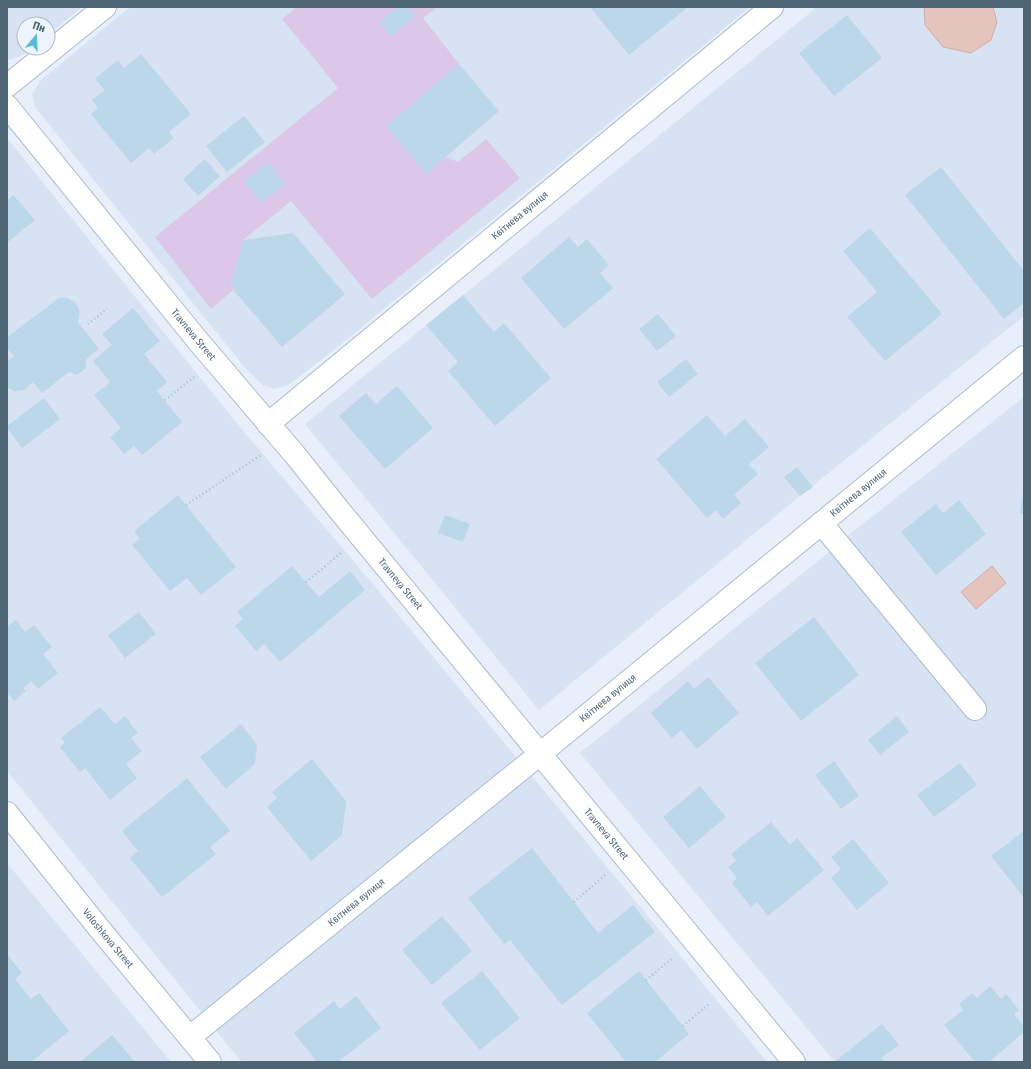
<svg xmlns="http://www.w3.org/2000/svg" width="1031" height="1069" font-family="'Fira Sans Condensed',sans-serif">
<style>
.residential{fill:#d7e3f3}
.green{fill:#dcc7e8}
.water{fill:#e4c4bd;stroke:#d5ada4}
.building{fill:#bcd7ea}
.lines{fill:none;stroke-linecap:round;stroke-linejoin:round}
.minor-casing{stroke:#acbcca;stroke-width:24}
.path{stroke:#a4c0d4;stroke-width:2.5;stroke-dasharray:1 3;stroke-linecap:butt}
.minor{stroke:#fff;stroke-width:22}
.labels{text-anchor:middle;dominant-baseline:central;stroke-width:3;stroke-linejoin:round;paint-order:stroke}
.street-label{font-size:10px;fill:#4d6574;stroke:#eef4fe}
</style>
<rect width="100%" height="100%" fill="#e8effb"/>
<!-- residential -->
<g class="residential">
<path d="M 7,7 L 82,7 L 48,35 L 48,24 L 24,24 L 24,48 L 32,48 L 25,54 L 10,60 L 7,59 Z"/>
<path d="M 130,7 L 750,7 L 334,350 L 287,386 L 274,389 L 262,385 L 246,369 L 35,107 L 32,94 L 41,80 Z"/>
<path d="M 817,7 L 1024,7 L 1024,316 L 800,496 L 539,710 L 305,424 Z"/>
<path d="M 7,138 L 240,427 L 367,577 L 666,938 L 767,1062 L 242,1062 L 226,1043 L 7,771 Z"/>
<path d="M 1024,397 L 1024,1062 L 835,1062 L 580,753 L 823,557 L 850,534 Z"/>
<path d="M 7,863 L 167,1057 L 171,1062 L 7,1062 Z"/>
</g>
<!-- green -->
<path class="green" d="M 297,7 L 437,7 L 423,18 L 459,64 L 386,126 L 426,174 L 446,157 L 458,162 L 486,139 L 520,178 L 372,299 L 291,201 L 243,240 L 231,286 L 233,290 L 211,309 L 155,237 L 338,88 L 282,19 Z"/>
<!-- water -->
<g class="water">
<path d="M 924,7 L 993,7 L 997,22 L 991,40 L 971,53 L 943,47 L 925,25 Z"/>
<path d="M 992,566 L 1006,583 L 976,609 L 961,592 Z"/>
</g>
<!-- building -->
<g class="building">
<path d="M 398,7 L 408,7 L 415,16 L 391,37 L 379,22 Z"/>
<path d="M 590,7 L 688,7 L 629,55 Z"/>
<path d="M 847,15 L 882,58 L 834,96 L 799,53 Z"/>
<path d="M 141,54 L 191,114 L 169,132 L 174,138 L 154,154 L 149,148 L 131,163 L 91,114 L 98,108 L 92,100 L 105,90 L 95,79 L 118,60 L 124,68 Z"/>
<path d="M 459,64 L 499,111 L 426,174 L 386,126 Z"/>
<path d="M 244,116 L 265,142 L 227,172 L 206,146 Z"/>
<path d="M 205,159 L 220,176 L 198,196 L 183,179 Z"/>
<path d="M 269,162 L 285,184 L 261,203 L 244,181 Z"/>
<path d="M 941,167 L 1024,271 L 1024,303 L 1004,319 L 905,195 Z"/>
<path d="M 13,195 L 35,220 L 7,243 L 7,201 Z"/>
<path d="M 870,228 L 942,314 L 885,361 L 847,317 L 877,292 L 843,251 Z"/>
<path d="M 293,233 L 345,294 L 282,347 L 231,287 L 243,240 Z"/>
<path d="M 569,237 L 578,247 L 587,239 L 609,265 L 600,273 L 613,288 L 564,329 L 521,278 Z"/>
<path d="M 463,295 L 494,332 L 504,323 L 551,378 L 495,426 L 448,371 L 458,362 L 426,325 Z"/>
<path d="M 59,298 L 67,298 L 76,303 L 80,312 L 78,322 L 99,349 L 86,359 L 86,368 L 77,375 L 69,372 L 42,393 L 33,382 L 24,390 L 14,391 L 7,387 L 7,361 L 14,356 L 7,348 L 7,337 Z"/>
<path d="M 133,308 L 160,341 L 144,354 L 167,382 L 157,391 L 182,422 L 142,455 L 134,446 L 124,454 L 110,437 L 121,428 L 94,395 L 110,382 L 93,361 L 112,345 L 102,334 Z"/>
<path d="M 658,314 L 676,336 L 657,351 L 639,329 Z"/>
<path d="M 686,359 L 698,374 L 669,397 L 657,382 Z"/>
<path d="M 397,386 L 433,428 L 385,469 L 339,416 L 366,393 L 376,404 Z"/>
<path d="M 44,398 L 60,419 L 22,448 L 7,428 L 7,426 Z"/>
<path d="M 707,415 L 725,436 L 745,419 L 769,447 L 749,464 L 758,474 L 734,495 L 741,503 L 723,519 L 716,510 L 707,518 L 656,459 Z"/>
<path d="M 797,467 L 813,487 L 800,496 L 784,477 Z"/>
<path d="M 1023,493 L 1024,493 L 1024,515 L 1020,513 Z"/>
<path d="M 178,495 L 236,567 L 201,595 L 187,578 L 170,591 L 132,545 L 140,539 L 134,531 Z"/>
<path d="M 959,500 L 986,534 L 936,575 L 901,532 L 936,504 L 943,513 Z"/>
<path d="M 445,515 L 470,524 L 463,542 L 438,533 Z"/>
<path d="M 292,566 L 319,597 L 350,571 L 365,590 L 280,662 L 264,644 L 256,651 L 235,626 L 243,619 L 237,612 Z"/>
<path d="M 139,612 L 156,634 L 125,658 L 108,635 Z"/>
<path d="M 814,617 L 859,675 L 801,721 L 755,663 Z"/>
<path d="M 16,620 L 25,632 L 34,625 L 52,647 L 43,654 L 58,673 L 38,689 L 31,681 L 23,688 L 26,691 L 14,701 L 7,692 L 7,627 Z"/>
<path d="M 708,677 L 739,713 L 697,749 L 681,730 L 672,738 L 651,713 L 688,681 L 694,689 Z"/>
<path d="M 100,707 L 115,724 L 125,716 L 138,733 L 131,738 L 142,751 L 126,764 L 137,778 L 110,800 L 85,768 L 80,772 L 60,747 L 65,743 L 61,738 Z"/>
<path d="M 897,716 L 909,732 L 880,755 L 868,740 Z"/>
<path d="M 241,724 L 257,745 L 255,764 L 226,789 L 200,757 Z"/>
<path d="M 312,759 L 346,801 L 342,835 L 311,861 L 267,807 L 277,798 L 272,792 Z"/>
<path d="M 834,761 L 859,796 L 841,809 L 815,775 Z"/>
<path d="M 960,763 L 977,785 L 934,817 L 917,795 Z"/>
<path d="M 187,778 L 230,831 L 210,847 L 216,854 L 162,897 L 130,858 L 138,851 L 122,831 Z"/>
<path d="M 700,786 L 726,817 L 689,848 L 663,817 Z"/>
<path d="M 771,822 L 790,845 L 797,838 L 824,870 L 768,916 L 757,902 L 751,907 L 732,883 L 737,878 L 728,867 L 736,861 L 731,854 Z"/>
<path d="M 1024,831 L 1024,898 L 991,856 Z"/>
<path d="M 853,839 L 889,883 L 857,910 L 831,878 L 841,869 L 831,857 Z"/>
<path d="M 532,848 L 598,933 L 633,905 L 655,932 L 562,1005 L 510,940 L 504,944 L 468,898 Z"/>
<path d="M 442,916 L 472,951 L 432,985 L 402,950 Z"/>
<path d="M 7,954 L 22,973 L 15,979 L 31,999 L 39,993 L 69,1031 L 31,1062 L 7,1062 Z"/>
<path d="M 482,971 L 520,1018 L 480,1050 L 441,1003 Z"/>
<path d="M 639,971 L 689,1034 L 655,1062 L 626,1062 L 587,1013 Z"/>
<path d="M 990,986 L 1001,999 L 1006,994 L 1019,1010 L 1014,1014 L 1024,1026 L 1024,1032 L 989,1062 L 975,1062 L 944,1025 L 963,1010 L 959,1004 L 972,993 L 977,998 Z"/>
<path d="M 356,996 L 381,1028 L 338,1062 L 317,1062 L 294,1033 L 334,1001 L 340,1009 Z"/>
<path d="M 882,1024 L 899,1045 L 881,1058 L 884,1062 L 834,1062 Z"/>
<path d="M 112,1035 L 135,1062 L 80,1062 Z"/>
</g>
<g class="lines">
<!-- minor casing -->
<g class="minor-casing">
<g id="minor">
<path d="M 7,86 L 105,7"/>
<path id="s1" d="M 7,106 L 198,341 L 296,456 L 339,510 L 794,1062"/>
<path id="s2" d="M 268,424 L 772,7"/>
<path d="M 821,523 L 975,709"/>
<path id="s3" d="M 7,813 L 98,927 L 210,1062"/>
<path id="s4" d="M 190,1037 L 540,754 L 1024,357"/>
</g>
</g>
<!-- path -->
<g class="path">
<path d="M 88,324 L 107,309"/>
<path d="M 165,400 L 194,377"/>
<path d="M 186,505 L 261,455"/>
<path d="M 306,582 L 341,553"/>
<path d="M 574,902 L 605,875"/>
<path d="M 646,980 L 673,958"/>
<path d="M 683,1026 L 710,1003"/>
</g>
<!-- minor -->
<use href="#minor" class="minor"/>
</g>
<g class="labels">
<!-- street labels -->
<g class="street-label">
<text stroke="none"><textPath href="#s2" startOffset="327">Квітнева вулиця</textPath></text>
<text stroke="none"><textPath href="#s1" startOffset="295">Travneva Street</textPath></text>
<text stroke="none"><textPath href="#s4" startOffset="862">Квітнева вулиця</textPath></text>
<text stroke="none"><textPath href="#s1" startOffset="619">Travneva Street</textPath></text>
<text stroke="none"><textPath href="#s4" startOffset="538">Квітнева вулиця</textPath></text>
<text stroke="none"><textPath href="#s1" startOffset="943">Travneva Street</textPath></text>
<text stroke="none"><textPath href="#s4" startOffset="214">Квітнева вулиця</textPath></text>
<text stroke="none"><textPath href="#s3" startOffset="161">Voloshkova Street</textPath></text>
</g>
</g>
<!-- border -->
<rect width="1031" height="1069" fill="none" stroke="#4d6574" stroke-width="16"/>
<!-- north arrow -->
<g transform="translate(36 36) rotate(19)"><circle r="19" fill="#eef4fe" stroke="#aebbc7"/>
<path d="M0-3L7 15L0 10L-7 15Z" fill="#55bcde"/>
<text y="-6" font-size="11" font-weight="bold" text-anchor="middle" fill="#4d6574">Пн</text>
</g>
</svg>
